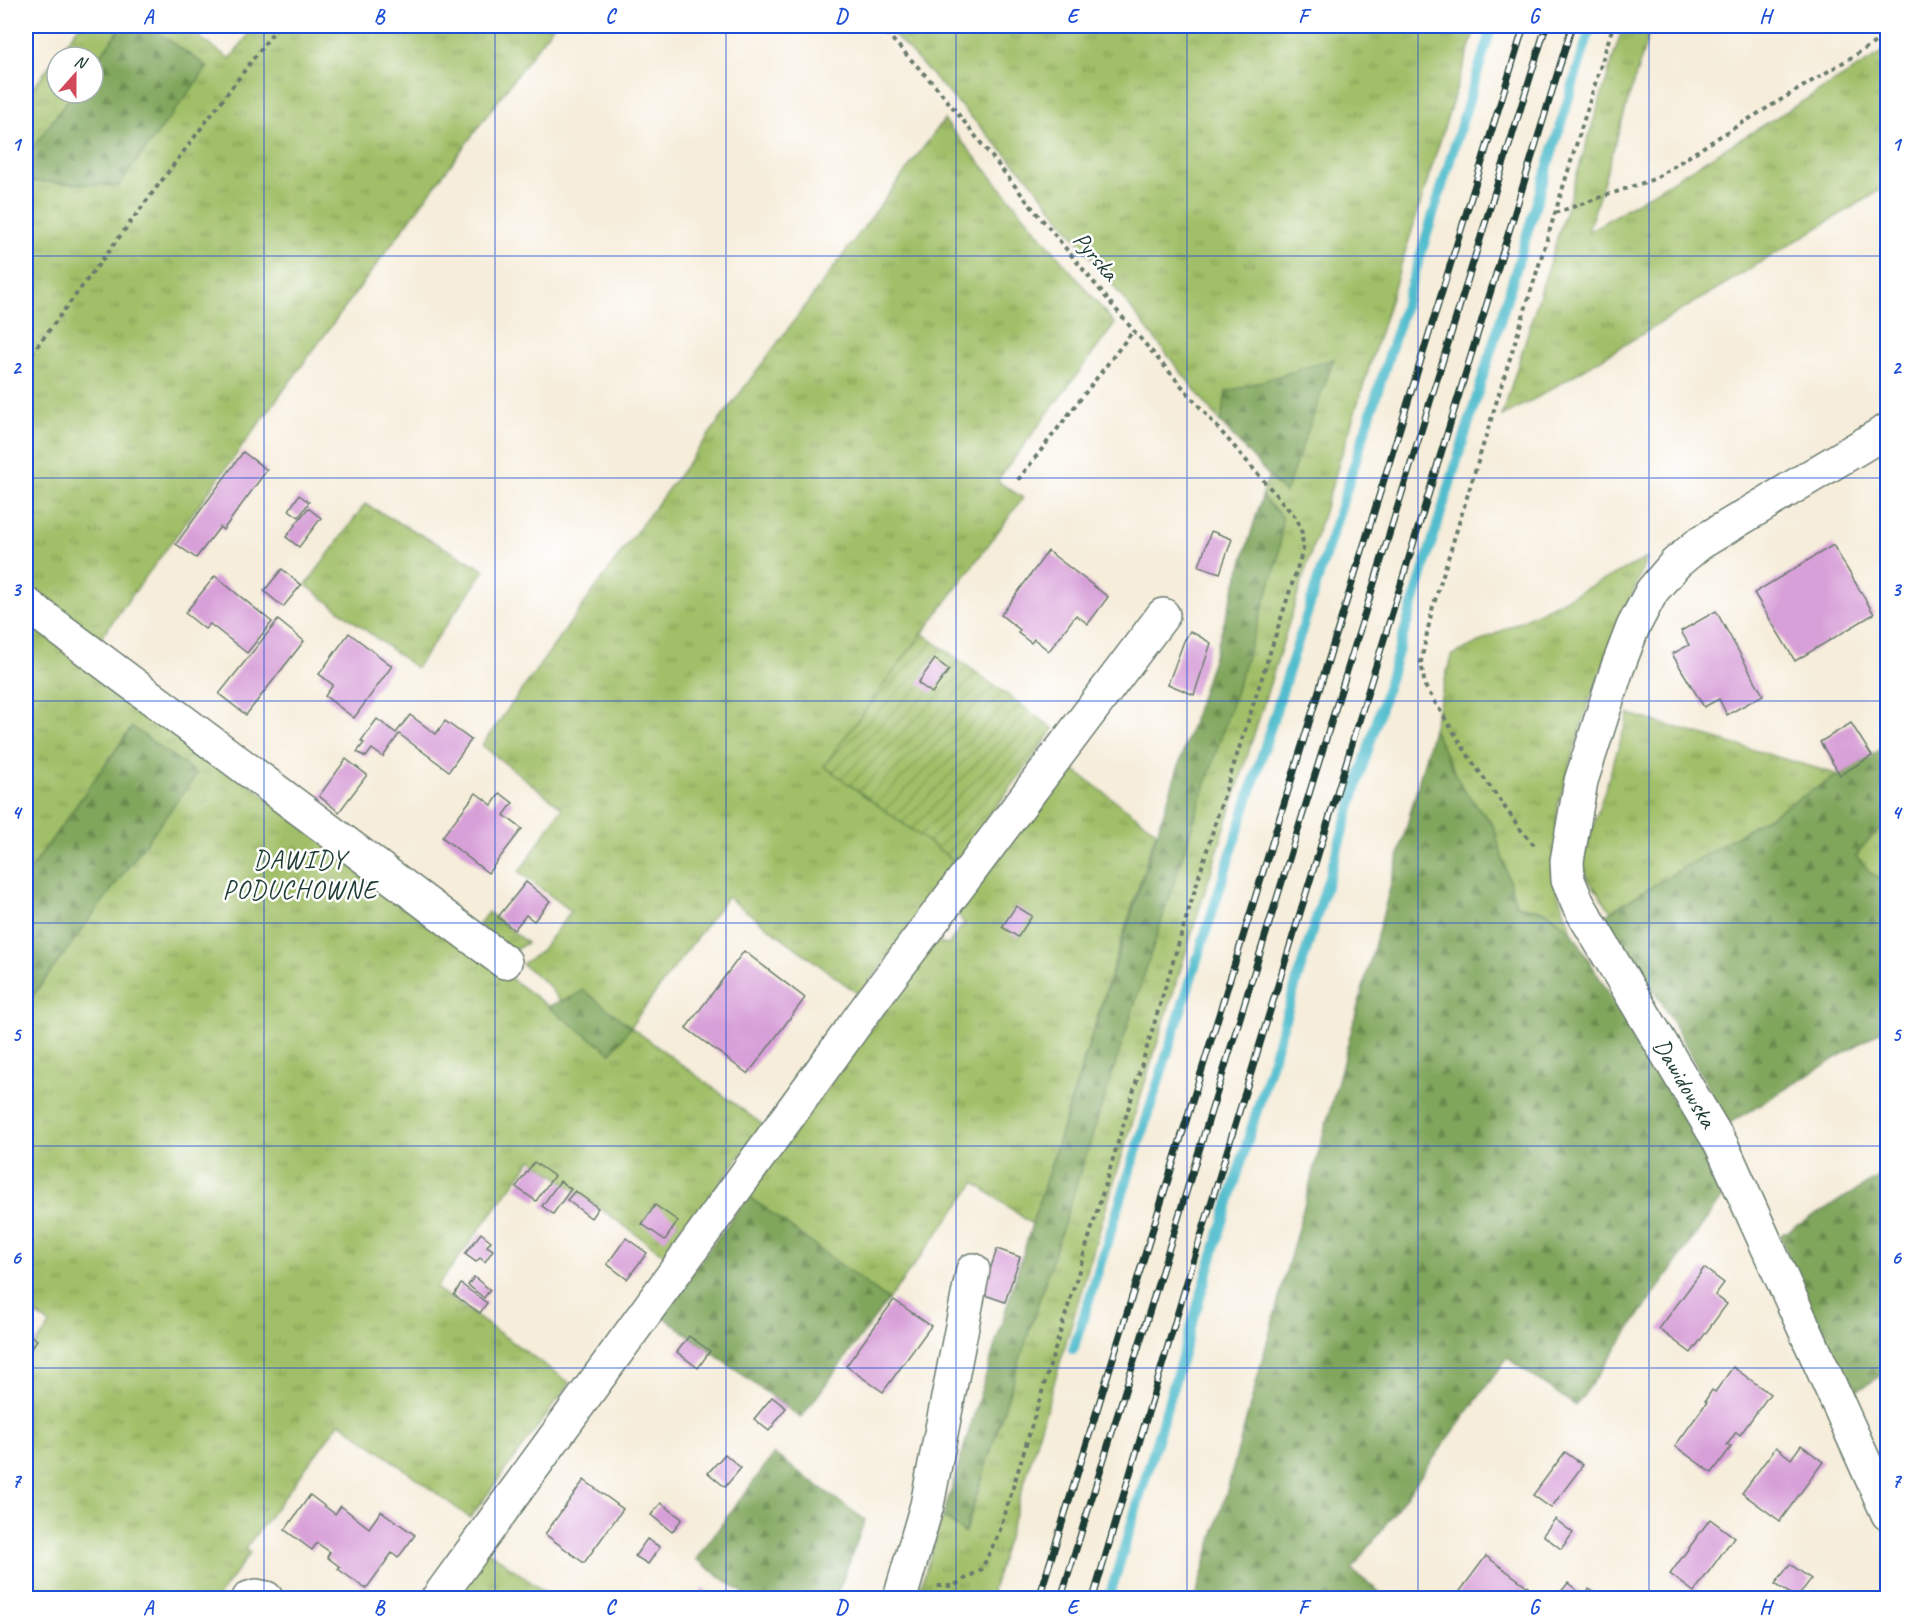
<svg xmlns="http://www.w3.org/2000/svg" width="1913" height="1624" font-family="Caveat,sans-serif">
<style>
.grass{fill:url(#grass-tufts);stroke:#607e4e;stroke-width:1.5;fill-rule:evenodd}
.forest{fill:url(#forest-firs);stroke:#507248;stroke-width:1.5}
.garden{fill:url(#garden-furrows);stroke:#607e4e;stroke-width:1.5}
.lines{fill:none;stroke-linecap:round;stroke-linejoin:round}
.stream{stroke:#51bdcd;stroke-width:10}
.building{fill:#d8a0d8}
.minor-casing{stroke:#6a7b6e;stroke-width:36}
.path{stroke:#6a7b6e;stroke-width:4;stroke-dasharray:4.5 4.5;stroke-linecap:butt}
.minor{stroke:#fff;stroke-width:33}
.rail-casing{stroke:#1f3d34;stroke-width:7}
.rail{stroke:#fff;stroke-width:4.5;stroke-dasharray:14;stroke-linecap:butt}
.grid{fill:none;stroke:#1d4ed8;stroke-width:1.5;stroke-opacity:0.55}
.labels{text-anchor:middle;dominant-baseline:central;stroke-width:5;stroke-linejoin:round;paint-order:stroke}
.street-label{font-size:24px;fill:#1f3d34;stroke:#fff}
.neighbourhood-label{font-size:26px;letter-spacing:1.5px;fill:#1f3d34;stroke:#fff}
.neatline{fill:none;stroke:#1d4ed8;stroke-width:2}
.grid-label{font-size:20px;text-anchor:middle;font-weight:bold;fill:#1d4ed8}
</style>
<defs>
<pattern id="grass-tufts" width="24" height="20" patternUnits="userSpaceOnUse" patternTransform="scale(1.5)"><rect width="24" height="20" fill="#a1bf67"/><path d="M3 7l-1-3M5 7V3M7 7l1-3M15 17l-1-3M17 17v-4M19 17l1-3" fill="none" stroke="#839c56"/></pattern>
<pattern id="forest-firs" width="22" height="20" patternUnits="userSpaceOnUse" patternTransform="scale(1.5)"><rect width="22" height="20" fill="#80a65c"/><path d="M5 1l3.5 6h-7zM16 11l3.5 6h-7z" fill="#68884d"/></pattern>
<pattern id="garden-furrows" width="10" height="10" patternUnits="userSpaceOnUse" patternTransform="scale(1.5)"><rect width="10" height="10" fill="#a1bf67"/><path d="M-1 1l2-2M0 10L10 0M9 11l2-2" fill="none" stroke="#839c56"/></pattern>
</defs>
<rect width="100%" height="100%" fill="#fff"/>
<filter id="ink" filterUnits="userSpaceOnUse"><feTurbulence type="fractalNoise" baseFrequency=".0167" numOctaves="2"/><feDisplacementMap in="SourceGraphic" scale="12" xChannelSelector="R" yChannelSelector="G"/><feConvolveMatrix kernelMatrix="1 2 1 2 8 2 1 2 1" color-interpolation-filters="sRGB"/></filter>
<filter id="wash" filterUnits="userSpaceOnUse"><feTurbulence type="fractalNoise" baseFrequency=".008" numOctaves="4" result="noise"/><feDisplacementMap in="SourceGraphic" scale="24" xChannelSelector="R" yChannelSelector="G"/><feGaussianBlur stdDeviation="1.35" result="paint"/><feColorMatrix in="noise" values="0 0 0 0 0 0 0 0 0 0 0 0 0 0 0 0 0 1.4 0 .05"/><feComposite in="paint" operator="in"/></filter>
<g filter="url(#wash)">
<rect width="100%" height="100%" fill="#f6edda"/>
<!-- grass -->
<g class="grass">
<path d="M 79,26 L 184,26 L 230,59 L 255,26 L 553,26 L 99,640 L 26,591 L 26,97 ZM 57,57 L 93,57 L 93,93 L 57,93 Z"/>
<path d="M 886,26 L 1476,26 L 1112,1188 L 990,1598 L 917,1598 L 943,1516 L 965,1533 L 1282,517 L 1262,497 L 1268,477 L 1285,492 L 1226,392 L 1221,423 L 1030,180 Z"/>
<path d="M 1623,26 L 1651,26 L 1588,232 L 1887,50 L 1887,186 L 1538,397 L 1502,416 Z"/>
<path d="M 944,120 L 1115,324 L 997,481 L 1023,498 L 824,766 L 956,862 L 860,995 L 727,897 L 638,1016 L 631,1027 L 763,1125 L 666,1256 L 532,1159 L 436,1288 L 570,1383 L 470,1518 L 340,1422 L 245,1549 L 250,1553 L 217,1598 L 26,1598 L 26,1357 L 50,1325 L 26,1306 L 26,1005 L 197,774 L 132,727 L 26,876 L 26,618 L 611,1053 L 631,1027 L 573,999 L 559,1000 L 547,984 L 522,964 L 540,952 L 571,911 L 519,872 L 562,808 L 482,745 L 631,539 Z"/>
<path d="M 365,504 L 485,570 L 416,668 L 306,585 Z"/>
<path d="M 1647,558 L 1589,701 L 1558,805 L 1552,877 L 1572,932 L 1548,912 L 1516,905 L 1493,825 L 1463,789 L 1433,729 L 1451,656 Z"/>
<path d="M 1629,714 L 1840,775 L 1611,911 L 1580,868 Z"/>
<path d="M 1067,765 L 1156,831 L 1032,1224 L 975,1183 L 888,1300 L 748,1196 L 935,942 L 948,945 L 964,923 L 958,915 Z"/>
<path d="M 1887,824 L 1887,885 L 1870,872 L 1855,856 L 1869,839 Z"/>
<path d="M 488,912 L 527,943 L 513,951 L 478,925 Z"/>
<path d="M 487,1550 L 553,1598 L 452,1598 Z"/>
</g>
<!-- forest -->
<g class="forest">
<path d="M 122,26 L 148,26 L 208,67 L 118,186 L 26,181 L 26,157 L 73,93 L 93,93 L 93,66 Z"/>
<path d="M 1334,359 L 1285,493 L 1221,423 L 1226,392 Z"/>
<path d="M 1262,497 L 1282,517 L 1279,557 L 964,1533 L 943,1516 L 1032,1224 L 1217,646 Z"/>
<path d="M 132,727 L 197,774 L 26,1005 L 26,876 Z"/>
<path d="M 1433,729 L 1463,789 L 1493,825 L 1516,905 L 1548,912 L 1572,932 L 1727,1190 L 1576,1406 L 1507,1358 L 1352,1570 L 1387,1598 L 1195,1598 L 1228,1487 Z"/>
<path d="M 1883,748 L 1887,757 L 1887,824 L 1869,839 L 1856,856 L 1870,872 L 1887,885 L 1887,1027 L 1728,1124 L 1660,999 L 1602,919 L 1611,911 Z"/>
<path d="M 583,990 L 631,1027 L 611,1053 L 548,1007 C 562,998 570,1001 583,990 Z"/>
<path d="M 1887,1172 L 1887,1372 L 1849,1396 L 1780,1236 Z"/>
<path d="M 748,1196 L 888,1300 L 801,1418 L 661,1315 Z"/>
<path d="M 774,1454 L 865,1520 L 836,1598 L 750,1598 L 696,1559 Z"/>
</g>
<!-- garden -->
<path class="garden" d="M 922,633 L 1054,729 L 956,862 L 824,766 Z"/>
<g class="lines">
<!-- stream -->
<g class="stream">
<path d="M 1073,1350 L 1392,346 L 1492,26"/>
<path d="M 1109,1598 L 1249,1136 L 1591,26"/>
</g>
</g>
<g id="blocks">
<!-- building -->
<g class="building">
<path d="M 243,452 L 267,470 L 223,530 L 220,527 L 196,558 L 176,544 Z"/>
<path d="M 299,495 L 309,502 L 299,517 L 289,510 Z"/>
<path d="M 308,508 L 321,518 L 299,547 L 286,537 Z"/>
<path d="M 1211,531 L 1232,539 L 1220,573 L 1199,566 Z"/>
<path d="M 1833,545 L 1874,614 L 1795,661 L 1754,593 Z"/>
<path d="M 1048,551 L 1108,597 L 1088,624 L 1076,615 L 1049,651 L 1034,639 L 1031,643 L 1018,633 L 1020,630 L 1001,615 Z"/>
<path d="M 282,569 L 301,585 L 283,607 L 264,591 Z"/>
<path d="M 215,576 L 272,622 L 247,653 L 210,624 L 205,629 L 185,613 Z"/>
<path d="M 1716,611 L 1763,695 L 1727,715 L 1719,699 L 1704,707 L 1672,654 L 1689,645 L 1681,631 Z"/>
<path d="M 278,620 L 304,641 L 246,715 L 219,694 Z"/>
<path d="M 1190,631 L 1211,643 L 1194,695 L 1168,684 L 1184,641 Z"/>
<path d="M 349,633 L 392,666 L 354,718 L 325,696 L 333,685 L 319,674 Z"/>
<path d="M 935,659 L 949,670 L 932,693 L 918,683 Z"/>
<path d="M 410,715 L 436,734 L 445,721 L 471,740 L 449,771 L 399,734 L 383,757 L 372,749 L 366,757 L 357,752 L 364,743 L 361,741 L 377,719 L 396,733 Z"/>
<path d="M 1851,723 L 1872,756 L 1840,775 L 1820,742 Z"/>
<path d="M 346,759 L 367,775 L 339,812 L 319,796 Z"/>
<path d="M 476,793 L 492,805 L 500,793 L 513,803 L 504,815 L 522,829 L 488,873 L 442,837 Z"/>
<path d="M 526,882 L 550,901 L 534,921 L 526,915 L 514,930 L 498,917 Z"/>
<path d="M 1016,906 L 1032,916 L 1018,937 L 1002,927 Z"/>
<path d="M 744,951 L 805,998 L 748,1074 L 686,1028 Z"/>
<path d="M 534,1162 L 554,1176 L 536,1201 L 516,1187 Z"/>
<path d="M 560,1181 L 571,1189 L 553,1214 L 542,1206 Z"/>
<path d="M 575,1191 L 598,1208 L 591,1218 L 567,1200 Z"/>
<path d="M 655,1205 L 678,1221 L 665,1240 L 642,1224 Z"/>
<path d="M 481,1233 L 491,1241 L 487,1246 L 493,1250 L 485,1262 L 480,1258 L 476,1262 L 465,1254 Z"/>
<path d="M 626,1238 L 647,1253 L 627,1279 L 607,1264 Z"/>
<path d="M 997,1249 L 1020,1257 L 1005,1302 L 982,1294 Z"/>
<path d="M 1704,1268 L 1724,1283 L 1715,1295 L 1727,1304 L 1691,1353 L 1659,1329 Z"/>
<path d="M 474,1277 L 490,1290 L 484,1298 L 468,1285 Z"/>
<path d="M 461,1284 L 487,1303 L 480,1313 L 454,1295 Z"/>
<path d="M 894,1300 L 931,1326 L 883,1392 L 846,1366 Z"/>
<path d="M 26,1332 L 37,1340 L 26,1356 Z"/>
<path d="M 689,1336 L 710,1351 L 698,1368 L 677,1352 Z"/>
<path d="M 1733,1367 L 1770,1394 L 1740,1435 L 1736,1432 L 1727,1445 L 1731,1447 L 1712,1473 L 1675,1446 L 1707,1402 L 1705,1401 L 1712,1390 L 1715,1392 Z"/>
<path d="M 772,1397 L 786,1408 L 769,1431 L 754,1419 Z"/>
<path d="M 1801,1445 L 1823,1462 L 1780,1521 L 1742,1493 L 1776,1447 L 1791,1459 Z"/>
<path d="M 1565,1452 L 1583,1465 L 1551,1508 L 1533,1495 Z"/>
<path d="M 725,1454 L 741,1468 L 725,1487 L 708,1473 Z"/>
<path d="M 584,1480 L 623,1509 L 584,1563 L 545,1534 Z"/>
<path d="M 310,1495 L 335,1514 L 341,1506 L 369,1528 L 381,1511 L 415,1535 L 398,1558 L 392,1553 L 366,1589 L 338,1569 L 340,1567 L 327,1557 L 330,1552 L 317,1543 L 312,1550 L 285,1530 Z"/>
<path d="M 661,1503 L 682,1519 L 672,1532 L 651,1515 Z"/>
<path d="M 1555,1519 L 1573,1533 L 1561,1549 L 1543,1535 Z"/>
<path d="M 1710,1519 L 1734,1537 L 1694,1592 L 1670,1574 Z"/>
<path d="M 647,1539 L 660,1547 L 648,1564 L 635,1556 Z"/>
<path d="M 1486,1556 L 1528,1587 L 1520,1598 L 1455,1598 Z"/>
<path d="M 1790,1564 L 1811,1579 L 1797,1598 L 1775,1584 Z"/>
<path d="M 1568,1583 L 1584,1596 L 1589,1589 L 1602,1598 L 1556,1598 Z"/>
<path d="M 703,1589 L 717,1598 L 696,1598 Z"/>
</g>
</g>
</g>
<g filter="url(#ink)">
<use href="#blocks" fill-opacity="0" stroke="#6a7b6e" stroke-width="1.5"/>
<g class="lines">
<!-- minor casing -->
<g class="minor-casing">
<g id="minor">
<path d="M 1888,430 L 1700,543 L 1676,563 L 1652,591 L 1633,627 L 1617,669 L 1581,781 L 1567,861 L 1568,880 L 1578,904 L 1722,1146 L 1888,1514"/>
<path d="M 26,604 L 505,962"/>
<path d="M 249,1598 L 256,1596 L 266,1598"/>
<path d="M 438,1598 L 872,1001 L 1163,615"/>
<path d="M 900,1598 L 927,1505 L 973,1270"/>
</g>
</g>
<!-- path -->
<g class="path">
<path d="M 880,26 L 939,90 L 1030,205 L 1133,330 L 1297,519 L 1302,533 L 1303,550 L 1218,814 L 1000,1530 L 982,1569 L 953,1586 L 937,1586"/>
<path d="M 1555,213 L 1654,179 L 1719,137 L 1852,57 L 1888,34"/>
<path d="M 26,361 L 278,26"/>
<path d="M 1018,480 L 1133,331"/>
<path d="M 1534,845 L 1521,830 L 1471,760 L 1425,686 L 1421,662 L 1432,610 L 1613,26"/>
</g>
<!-- minor -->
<use href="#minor" class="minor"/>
<!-- rail casing -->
<g class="rail-casing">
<g id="rail">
<path d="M 1039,1598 L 1524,26"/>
<path d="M 1061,1598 L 1546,26"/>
<path d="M 1093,1598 L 1186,1285 L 1572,26"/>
</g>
</g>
<!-- rail -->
<use href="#rail" class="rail"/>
</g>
</g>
<!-- grid -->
<path class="grid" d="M 264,26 L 264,1598M 495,26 L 495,1598M 726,26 L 726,1598M 956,26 L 956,1598M 1187,26 L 1187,1598M 1418,26 L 1418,1598M 1649,26 L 1649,1598M 26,256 L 1888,256M 26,478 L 1888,478M 26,701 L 1888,701M 26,923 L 1888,923M 26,1146 L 1888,1146M 26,1368 L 1888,1368"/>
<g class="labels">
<!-- street labels -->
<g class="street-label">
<text transform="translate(1096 256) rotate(50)">Pyrska</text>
<text transform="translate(1685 1083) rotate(59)">Dawidowska</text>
</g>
<!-- neighbourhood labels -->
<g class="neighbourhood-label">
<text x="300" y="859">DAWIDY<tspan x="300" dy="30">PODUCHOWNE</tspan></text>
</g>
</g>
<!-- margin -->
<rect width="1913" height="1624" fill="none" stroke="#fff" stroke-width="66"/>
<!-- north arrow -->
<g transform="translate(75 75) rotate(21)"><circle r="28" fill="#ffffff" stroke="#a5b1ae" stroke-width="1.5"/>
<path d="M0-4.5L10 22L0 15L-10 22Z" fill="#d1495b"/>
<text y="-9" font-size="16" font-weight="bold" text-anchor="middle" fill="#1f3d34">N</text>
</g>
<rect x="33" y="33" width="1847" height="1558" class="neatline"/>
<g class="grid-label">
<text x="148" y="23">A</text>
<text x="379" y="23">B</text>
<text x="610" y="23">C</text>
<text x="841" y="23">D</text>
<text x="1072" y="23">E</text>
<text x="1303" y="23">F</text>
<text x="1534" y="23">G</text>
<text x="1765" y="23">H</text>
<text x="16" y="151">1</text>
<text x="1896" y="151">1</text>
<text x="16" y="374">2</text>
<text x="1896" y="374">2</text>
<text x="16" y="596">3</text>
<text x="1896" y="596">3</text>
<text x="16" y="819">4</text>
<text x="1896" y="819">4</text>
<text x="16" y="1041">5</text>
<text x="1896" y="1041">5</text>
<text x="16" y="1264">6</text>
<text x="1896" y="1264">6</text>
<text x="16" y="1487">7</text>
<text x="1896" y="1487">7</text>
<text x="148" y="1614">A</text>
<text x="379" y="1614">B</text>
<text x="610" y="1614">C</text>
<text x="841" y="1614">D</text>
<text x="1072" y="1614">E</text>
<text x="1303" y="1614">F</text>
<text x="1534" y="1614">G</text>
<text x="1765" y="1614">H</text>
</g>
</svg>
